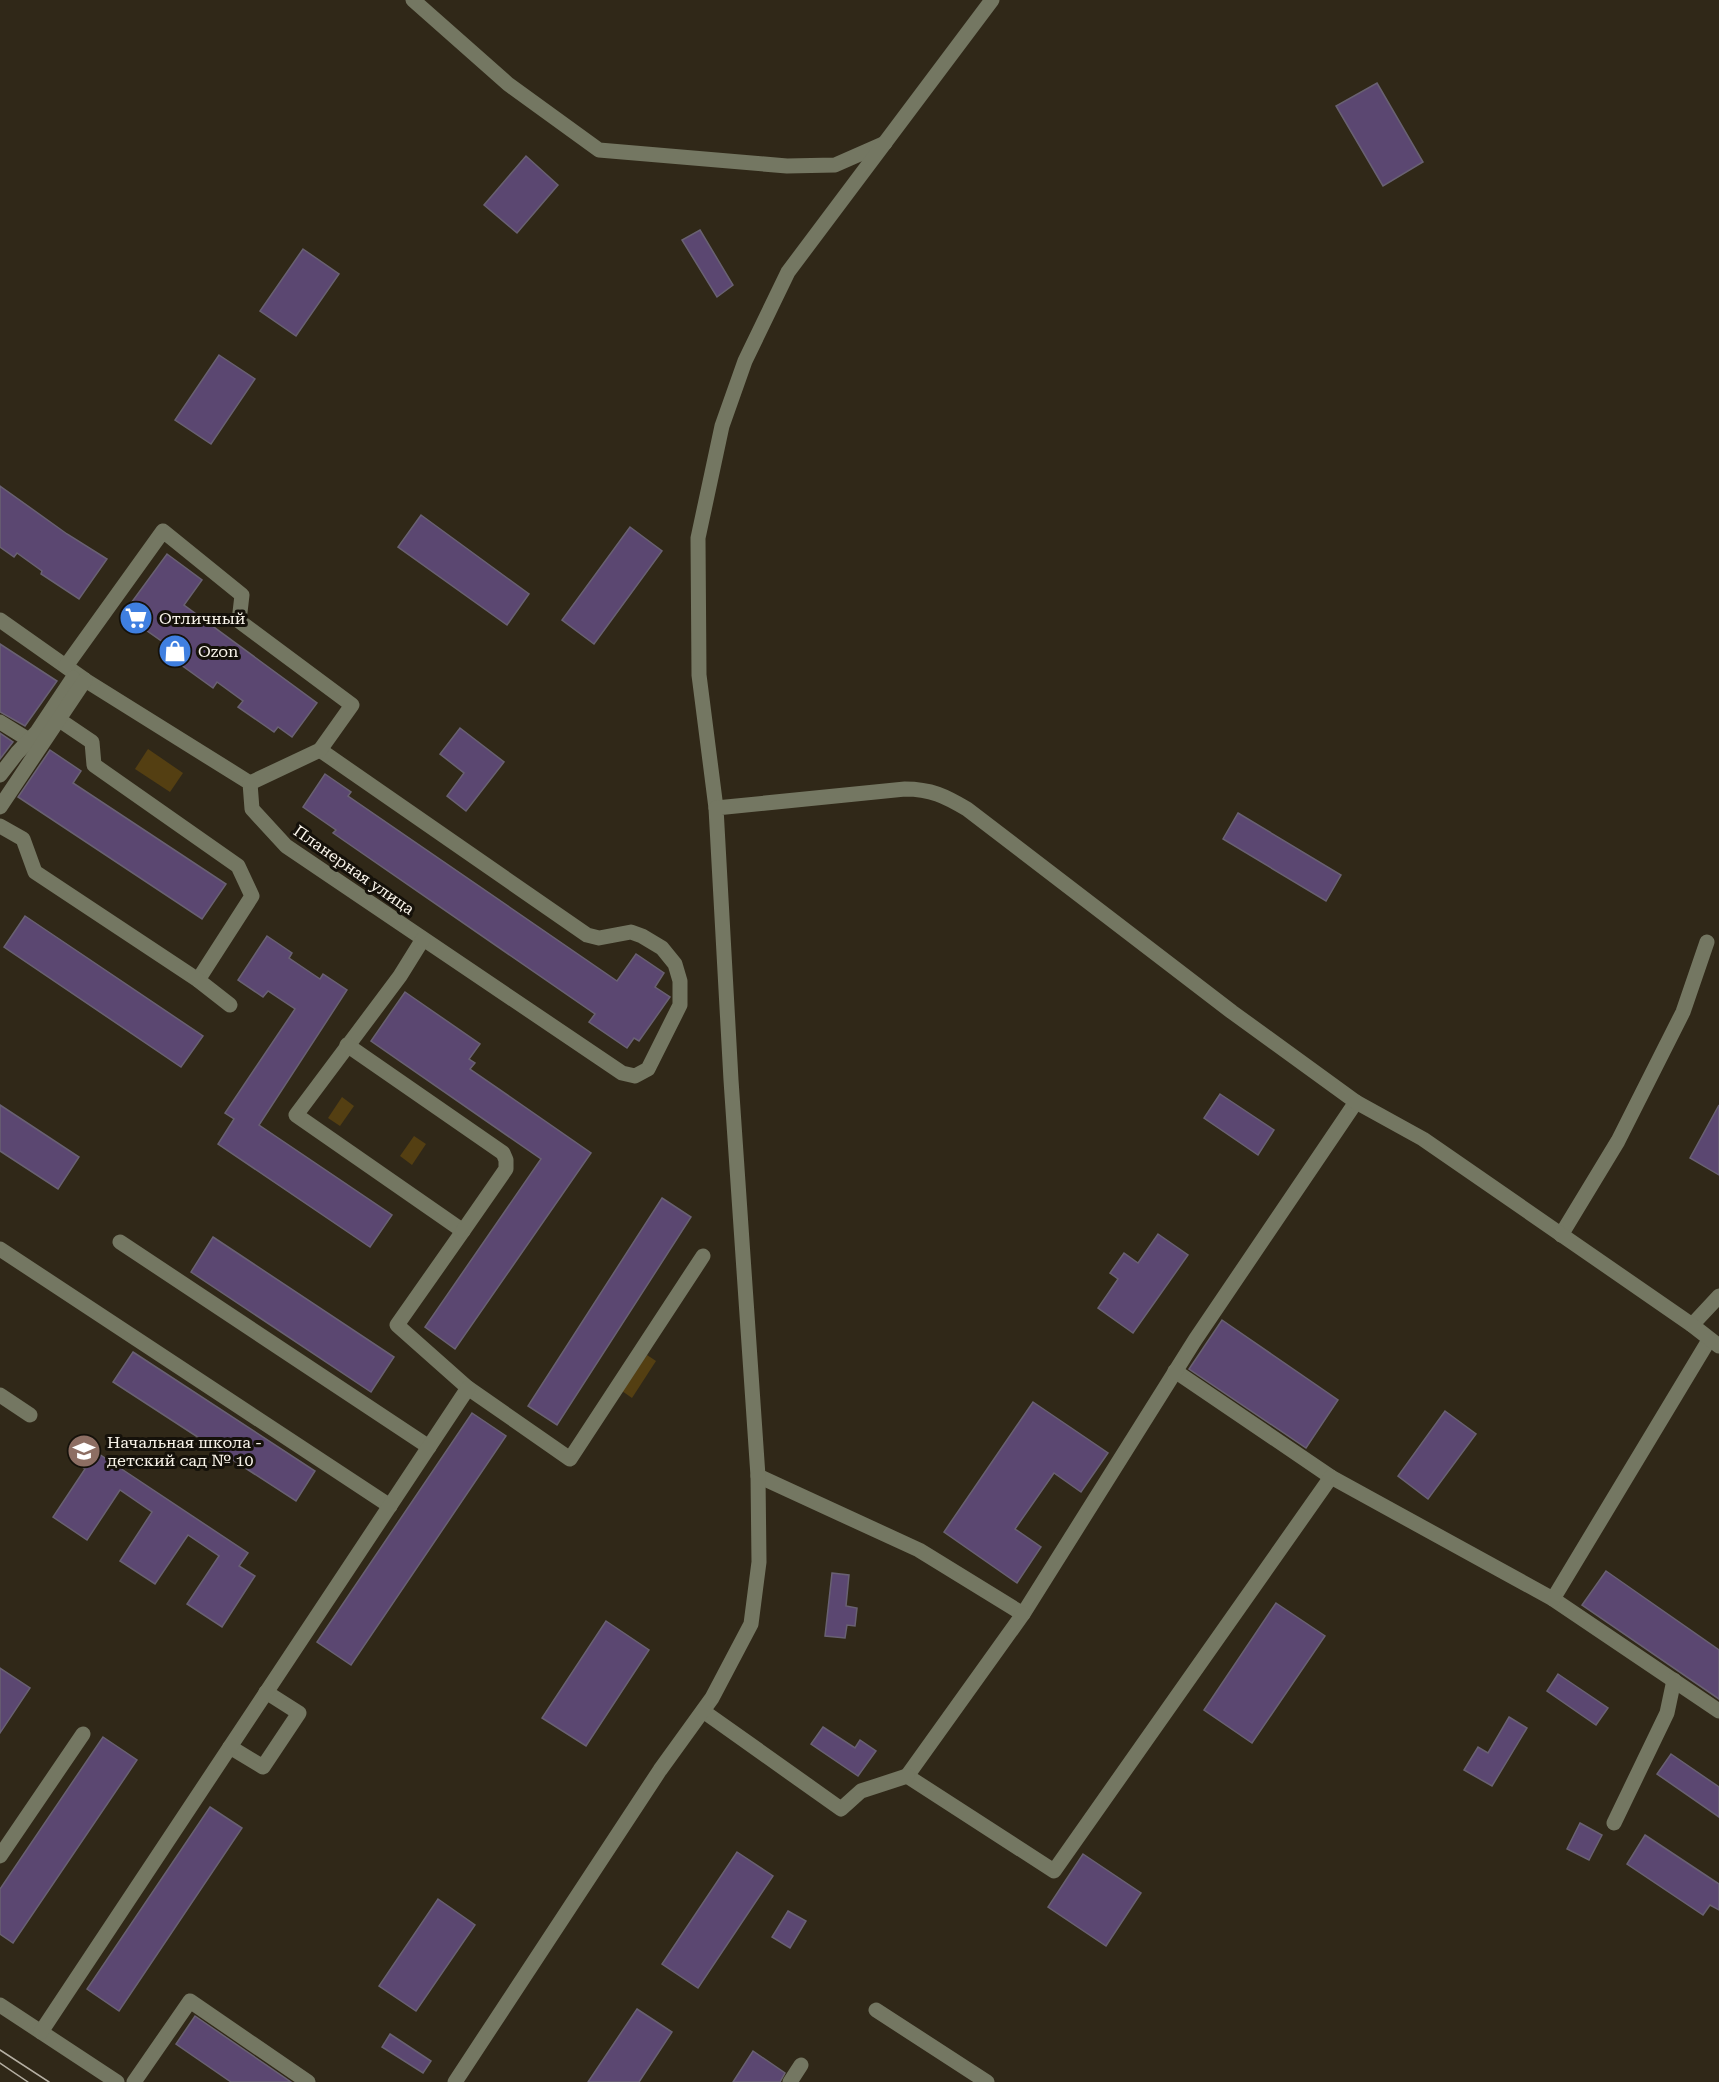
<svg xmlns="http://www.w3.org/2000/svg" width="1719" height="2082" font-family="'Roboto Serif',serif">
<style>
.green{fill:#543f12}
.building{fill:#5b4771;stroke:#696172;stroke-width:1.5}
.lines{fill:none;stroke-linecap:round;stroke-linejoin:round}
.minor{stroke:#747762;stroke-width:15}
.tram{stroke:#b5afa3;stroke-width:1.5}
.labels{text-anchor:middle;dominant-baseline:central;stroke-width:6;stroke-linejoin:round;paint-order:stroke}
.poi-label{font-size:16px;fill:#f9f4ea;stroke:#15110a;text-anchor:start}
.street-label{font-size:16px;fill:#f9f4ea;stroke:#15110a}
</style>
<rect width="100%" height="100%" fill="#302818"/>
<!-- green -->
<g class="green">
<path d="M 148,749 L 183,773 L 170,792 L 135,769 Z"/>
<path d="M 342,1097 L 354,1106 L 340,1126 L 328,1118 Z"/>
<path d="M 414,1136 L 426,1144 L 412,1165 L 400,1156 Z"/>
<path d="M 647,1355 L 656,1361 L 632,1398 L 622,1391 Z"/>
</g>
<!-- building -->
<g class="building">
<path d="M 1377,83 L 1423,162 L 1383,186 L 1336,106 Z"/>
<path d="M 526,156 L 558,185 L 517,233 L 484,205 Z"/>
<path d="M 700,230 L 733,285 L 717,297 L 682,240 Z"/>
<path d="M 303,249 L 339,274 L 296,336 L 260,311 Z"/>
<path d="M 219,355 L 255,379 L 211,444 L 175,420 Z"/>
<path d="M 0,486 L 67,534 L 107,559 L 79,599 L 41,574 L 42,571 L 17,553 L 14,557 L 0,547 Z"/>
<path d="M 421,515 L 529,594 L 507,625 L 398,547 Z"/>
<path d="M 630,527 L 662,551 L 594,644 L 562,620 Z"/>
<path d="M 167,554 L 202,580 L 184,605 L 317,703 L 292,737 L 278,727 L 274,732 L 238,707 L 243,701 L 217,682 L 213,688 L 162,651 L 167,645 L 123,614 Z"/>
<path d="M 0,644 L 57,681 L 25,726 L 0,712 Z"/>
<path d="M 460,728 L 504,762 L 466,811 L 447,796 L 464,773 L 440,754 Z"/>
<path d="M 0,733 L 13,742 L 0,759 Z"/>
<path d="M 50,750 L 81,771 L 73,783 L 226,884 L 202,919 L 18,797 Z"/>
<path d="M 325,774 L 351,792 L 348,796 L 617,981 L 636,954 L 664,973 L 655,987 L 670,997 L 639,1041 L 634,1038 L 627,1048 L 589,1022 L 595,1014 L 333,833 L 336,830 L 303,807 Z"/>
<path d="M 1238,813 L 1341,875 L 1326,901 L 1223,839 Z"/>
<path d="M 25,916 L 203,1036 L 181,1067 L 4,947 Z"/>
<path d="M 267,936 L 292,953 L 289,958 L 320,979 L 323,974 L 347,990 L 259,1125 L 392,1215 L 370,1247 L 218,1144 L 234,1119 L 225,1113 L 295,1009 L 268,991 L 263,997 L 238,980 Z"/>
<path d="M 405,992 L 480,1044 L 469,1059 L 475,1063 L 470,1069 L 591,1153 L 455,1349 L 425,1327 L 541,1159 L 371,1041 Z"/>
<path d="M 1220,1094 L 1274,1130 L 1258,1155 L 1204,1118 Z"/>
<path d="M 0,1105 L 79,1157 L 58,1189 L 0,1151 Z"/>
<path d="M 1719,1105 L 1719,1175 L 1690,1158 Z"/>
<path d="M 662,1198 L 691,1217 L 557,1425 L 528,1406 Z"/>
<path d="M 1158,1234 L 1188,1255 L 1133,1333 L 1098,1308 L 1118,1279 L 1110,1273 L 1124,1253 L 1138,1263 Z"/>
<path d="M 213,1237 L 394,1357 L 371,1392 L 191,1272 Z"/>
<path d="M 1222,1320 L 1338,1400 L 1306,1448 L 1189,1369 Z"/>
<path d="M 133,1352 L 315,1471 L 296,1501 L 113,1382 Z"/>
<path d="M 1033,1402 L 1108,1453 L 1081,1492 L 1054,1473 L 1015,1529 L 1041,1547 L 1017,1583 L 944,1532 Z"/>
<path d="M 1445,1411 L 1476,1434 L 1428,1499 L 1398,1476 Z"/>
<path d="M 472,1413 L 506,1436 L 351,1665 L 317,1642 Z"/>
<path d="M 81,1442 L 248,1553 L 239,1566 L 255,1576 L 222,1627 L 187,1604 L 219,1556 L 188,1535 L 155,1584 L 120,1561 L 152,1512 L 120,1490 L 87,1540 L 53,1517 L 85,1469 L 70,1459 Z"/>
<path d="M 1606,1571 L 1719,1650 L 1719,1699 L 1582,1605 Z"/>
<path d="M 832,1573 L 849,1575 L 846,1606 L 857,1608 L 855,1626 L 847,1625 L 845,1638 L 825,1636 Z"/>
<path d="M 1276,1603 L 1325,1636 L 1252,1743 L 1204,1710 Z"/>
<path d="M 606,1621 L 649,1650 L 586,1746 L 542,1718 Z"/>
<path d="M 0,1668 L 30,1688 L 0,1733 Z"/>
<path d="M 1558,1674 L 1608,1708 L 1596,1725 L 1547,1691 Z"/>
<path d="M 1509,1717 L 1527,1728 L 1492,1786 L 1464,1770 L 1478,1747 L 1488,1753 Z"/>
<path d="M 823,1727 L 855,1748 L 860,1740 L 876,1751 L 858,1776 L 811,1744 Z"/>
<path d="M 103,1737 L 137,1760 L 13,1943 L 0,1934 L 0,1889 Z"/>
<path d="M 1671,1754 L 1719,1787 L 1719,1817 L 1657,1774 Z"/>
<path d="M 210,1807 L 242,1828 L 119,2011 L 87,1989 Z"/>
<path d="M 1580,1823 L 1602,1835 L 1589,1860 L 1567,1849 Z"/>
<path d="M 1645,1835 L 1719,1884 L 1719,1910 L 1710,1905 L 1703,1915 L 1627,1864 Z"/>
<path d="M 737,1852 L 773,1876 L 698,1988 L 662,1964 Z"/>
<path d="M 1083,1854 L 1141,1893 L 1106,1946 L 1048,1907 Z"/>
<path d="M 438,1899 L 475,1925 L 416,2011 L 379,1986 Z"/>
<path d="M 788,1911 L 806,1921 L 790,1948 L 772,1937 Z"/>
<path d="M 637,2009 L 672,2032 L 639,2082 L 588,2082 Z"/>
<path d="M 195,2016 L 291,2082 L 231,2082 L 176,2044 Z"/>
<path d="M 390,2034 L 431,2061 L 423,2073 L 382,2047 Z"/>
<path d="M 753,2051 L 785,2073 L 780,2082 L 733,2082 Z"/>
</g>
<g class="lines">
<!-- minor -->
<g class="minor">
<path d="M 413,0 L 508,84 L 599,150 L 787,166 L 835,165 L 885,143"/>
<path d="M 0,620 L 85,680 L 250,783 L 252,809 L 286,846 L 622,1073 L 635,1076 L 648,1069 L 680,1005 L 680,981 L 675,964 L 662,948 L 642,936 L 631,932 L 599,938 L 587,935 L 320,750"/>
<path d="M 66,666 L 163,531 L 242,595 L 239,621 L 352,705 L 320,750 L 250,783"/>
<path d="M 58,719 L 92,742 L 94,765 L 238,866 L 252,896 L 198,980"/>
<path d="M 0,722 L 29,740"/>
<path d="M 0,775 L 17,753 L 37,732 L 73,678"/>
<path d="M 0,807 L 85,680"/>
<path d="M 716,808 L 699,675 L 698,538 L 722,426 L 745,361 L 788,272 L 992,0"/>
<path d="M 0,826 L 23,839 L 35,872 L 198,980 L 230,1005"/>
<path d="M 423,939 L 400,976 L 296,1115 L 463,1231 L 397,1325 L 468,1388 L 570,1459 L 703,1256"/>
<path d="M 347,1045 L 503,1153 L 506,1160 L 506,1169 L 463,1231"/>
<path d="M 1561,1235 L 1618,1141 L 1683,1012 L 1707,942"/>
<path d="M 120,1242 L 429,1447"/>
<path d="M 0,1249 L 390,1506"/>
<path d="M 1692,1325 L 1719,1296"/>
<path d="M 1175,1371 L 1331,1477"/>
<path d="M 0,1395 L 30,1415"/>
<path d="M 758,1476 L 919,1550 L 1023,1614 L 1195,1340 L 1356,1102"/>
<path d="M 1553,1599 L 1719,1711"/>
<path d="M 1023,1614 L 907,1776 L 1054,1871 L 1331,1477 L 1553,1599 L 1709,1340"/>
<path d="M 703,1711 L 841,1809 L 861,1791 L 907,1776"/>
<path d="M 230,1747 L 263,1767 L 299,1713 L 266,1692"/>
<path d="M 1614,1823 L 1667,1713 L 1674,1680"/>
<path d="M 0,1856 L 83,1734"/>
<path d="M 0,2005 L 117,2082"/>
<path d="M 876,2010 L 987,2082"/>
<path d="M 41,2032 L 468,1388"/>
<path d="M 134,2082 L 190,2001 L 308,2082"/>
<path d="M 455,2082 L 660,1770 L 712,1698 L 751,1624 L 759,1562 L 758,1476 L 731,1080 L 716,808 L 905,789 C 931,789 945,796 967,809 L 1232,1012 L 1356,1102 L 1423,1139 L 1692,1325 L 1719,1346"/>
<path d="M 790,2082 L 801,2065"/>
</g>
<!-- tram -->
<g class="tram">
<path d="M 0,2050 L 49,2082"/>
<path d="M 0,2063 L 28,2082"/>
</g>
</g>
<!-- icons -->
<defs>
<g id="supermarket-disc" transform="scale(1.725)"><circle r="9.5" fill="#3f7fe0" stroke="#15110a"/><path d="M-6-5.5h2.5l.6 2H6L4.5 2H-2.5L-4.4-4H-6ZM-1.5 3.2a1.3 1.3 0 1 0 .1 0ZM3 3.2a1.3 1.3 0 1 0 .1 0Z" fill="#fff"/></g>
<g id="shop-disc" transform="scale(1.725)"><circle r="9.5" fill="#3f7fe0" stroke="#15110a"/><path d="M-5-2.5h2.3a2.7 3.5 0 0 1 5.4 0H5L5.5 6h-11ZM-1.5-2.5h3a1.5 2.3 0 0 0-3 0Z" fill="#fff"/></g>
<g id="school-disc" transform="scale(1.725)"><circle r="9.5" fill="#8d6e63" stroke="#15110a"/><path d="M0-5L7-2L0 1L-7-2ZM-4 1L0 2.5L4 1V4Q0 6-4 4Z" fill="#fff"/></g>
</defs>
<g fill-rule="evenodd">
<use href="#supermarket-disc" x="136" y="618"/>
<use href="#shop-disc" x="175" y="651"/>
<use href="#school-disc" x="84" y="1451"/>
</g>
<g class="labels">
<!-- poi labels -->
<g class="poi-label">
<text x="159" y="618">Отличный</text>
<text x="198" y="651">Ozon</text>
<text x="107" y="1442">Начальная школа -<tspan x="107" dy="18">детский сад № 10</tspan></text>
</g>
<!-- street labels -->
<g class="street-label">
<text transform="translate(354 870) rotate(35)">Планерная улица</text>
</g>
</g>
</svg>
